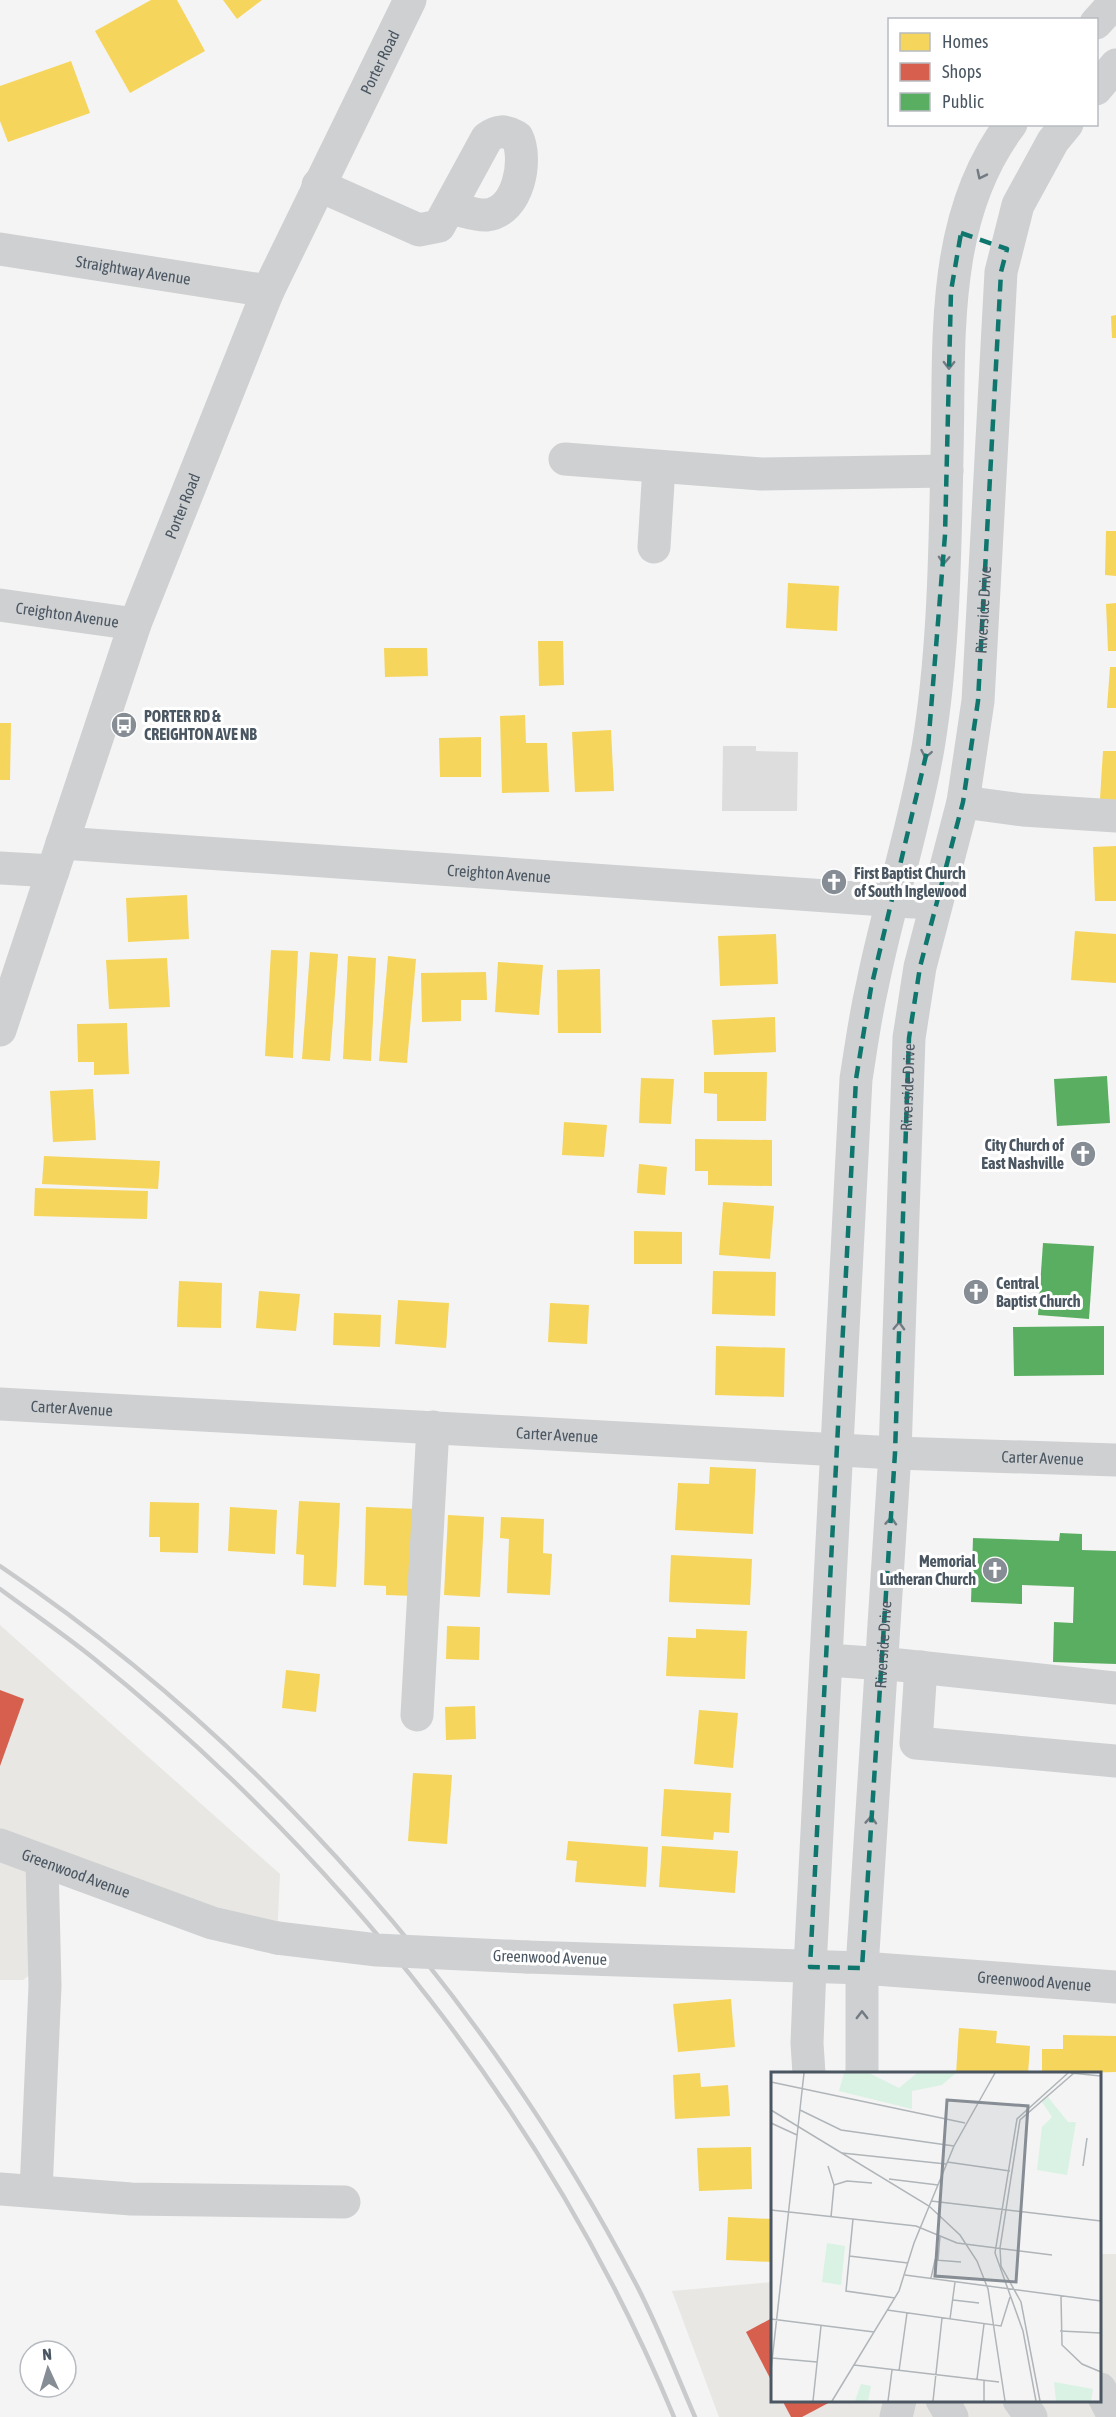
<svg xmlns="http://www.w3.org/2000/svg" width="1116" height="2417" font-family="'Asap Condensed',sans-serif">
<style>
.commercial{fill:#e8e7e3}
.homes{fill:#f6d55c}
.shops{fill:#d6604d}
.public{fill:#5aae61}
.building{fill:#ddddde}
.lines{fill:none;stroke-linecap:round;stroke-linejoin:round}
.minor{stroke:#ced0d2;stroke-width:33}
.rail{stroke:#c9cacc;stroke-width:4.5}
.minor-bridge{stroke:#ced0d2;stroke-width:33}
.oneway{stroke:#727b83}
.marked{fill:none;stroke:#0f766e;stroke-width:4.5;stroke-dasharray:12 8;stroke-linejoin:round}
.labels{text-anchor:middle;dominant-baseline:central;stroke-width:6;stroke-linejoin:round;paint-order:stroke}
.street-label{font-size:16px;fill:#4a5661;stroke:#fff}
.poi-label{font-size:16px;font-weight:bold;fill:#4a5661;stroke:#fff;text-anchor:start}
.inset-road{fill:none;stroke:#b0b5b9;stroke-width:1.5}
.view{fill:#868d94;fill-opacity:0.15;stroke:#868d94;stroke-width:3}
.inset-edge{fill:none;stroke:#4a5661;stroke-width:3}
</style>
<rect width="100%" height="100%" fill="#f4f4f4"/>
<!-- commercial -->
<g class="commercial">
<path d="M 0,1625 L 280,1874 L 277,1938 L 42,1862 L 44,1964 L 23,1980 L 0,1980 Z"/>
<path d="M 1100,2254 L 1116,2254 L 1116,2417 L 719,2417 L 672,2291 L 772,2282 L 772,2400 L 1100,2400 Z"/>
</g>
<!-- homes -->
<g class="homes">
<path d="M 151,0 L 177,0 L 205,51 L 130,93 L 95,31 Z"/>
<path d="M 223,0 L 262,0 L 237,19 Z"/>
<path d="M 71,61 L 90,113 L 8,142 L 0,121 L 0,86 Z"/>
<path d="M 1116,315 L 1116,338 L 1112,338 L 1111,316 Z"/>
<path d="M 1106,531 L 1116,531 L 1116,576 L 1105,575 Z"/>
<path d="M 788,583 L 839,586 L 837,631 L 786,628 Z"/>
<path d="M 1116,603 L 1116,651 L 1108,651 L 1106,604 Z"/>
<path d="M 538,641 L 563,641 L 564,685 L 539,686 Z"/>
<path d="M 384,648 L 427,648 L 428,676 L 385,677 Z"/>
<path d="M 1110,667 L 1116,667 L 1116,708 L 1107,708 Z"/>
<path d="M 525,715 L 526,743 L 547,743 L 549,792 L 502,793 L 500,716 Z"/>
<path d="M 0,723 L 11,723 L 10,780 L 0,780 Z"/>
<path d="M 611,730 L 614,791 L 575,792 L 572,732 Z"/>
<path d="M 481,737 L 481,777 L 440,777 L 439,738 Z"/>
<path d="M 1103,751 L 1116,751 L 1116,800 L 1100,799 Z"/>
<path d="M 1116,846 L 1116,901 L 1095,901 L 1093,847 Z"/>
<path d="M 187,895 L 189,939 L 128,942 L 126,898 Z"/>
<path d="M 1075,931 L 1116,934 L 1116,983 L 1071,980 Z"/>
<path d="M 776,934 L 778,984 L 720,986 L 718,936 Z"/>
<path d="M 271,950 L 298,951 L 293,1058 L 265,1056 Z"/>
<path d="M 310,952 L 338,954 L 330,1061 L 302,1059 Z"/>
<path d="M 348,956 L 376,958 L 371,1061 L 343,1059 Z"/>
<path d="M 388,956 L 416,959 L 407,1063 L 379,1061 Z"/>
<path d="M 167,958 L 170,1007 L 109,1009 L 106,960 Z"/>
<path d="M 498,962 L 543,965 L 539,1015 L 495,1012 Z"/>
<path d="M 600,969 L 601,1033 L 558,1033 L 557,970 Z"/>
<path d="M 486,972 L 487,1000 L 461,1000 L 461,1021 L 422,1022 L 421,973 Z"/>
<path d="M 775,1017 L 776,1052 L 714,1055 L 712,1020 Z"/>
<path d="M 127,1023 L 129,1074 L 94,1075 L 94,1062 L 78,1062 L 77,1024 Z"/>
<path d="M 704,1072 L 767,1072 L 766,1121 L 717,1121 L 717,1094 L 704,1093 Z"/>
<path d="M 641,1078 L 674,1079 L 671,1124 L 639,1123 Z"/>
<path d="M 93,1089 L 96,1140 L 53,1142 L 50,1091 Z"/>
<path d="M 564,1122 L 607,1125 L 604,1157 L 562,1155 Z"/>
<path d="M 695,1139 L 772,1140 L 772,1186 L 708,1185 L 708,1171 L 695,1171 Z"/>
<path d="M 44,1156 L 160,1161 L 158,1189 L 42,1184 Z"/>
<path d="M 639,1164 L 667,1167 L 665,1195 L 637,1193 Z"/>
<path d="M 35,1188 L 148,1191 L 147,1219 L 34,1216 Z"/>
<path d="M 723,1202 L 774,1206 L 770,1259 L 719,1255 Z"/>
<path d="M 634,1231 L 682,1232 L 682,1264 L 634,1264 Z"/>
<path d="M 713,1271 L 776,1272 L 775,1316 L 712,1314 Z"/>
<path d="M 179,1281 L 222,1283 L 221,1328 L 177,1327 Z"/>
<path d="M 259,1291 L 300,1294 L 296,1331 L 256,1328 Z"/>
<path d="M 398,1300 L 449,1303 L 446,1348 L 395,1344 Z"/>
<path d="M 550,1303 L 589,1305 L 587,1344 L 548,1342 Z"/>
<path d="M 334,1313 L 381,1315 L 380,1347 L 333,1345 Z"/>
<path d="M 716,1346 L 785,1348 L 784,1397 L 715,1395 Z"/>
<path d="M 710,1467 L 756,1469 L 753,1534 L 675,1530 L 678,1483 L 709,1484 Z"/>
<path d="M 299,1501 L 340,1503 L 336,1587 L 303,1585 L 304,1555 L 296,1554 Z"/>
<path d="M 150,1502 L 199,1503 L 198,1553 L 160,1552 L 160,1537 L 149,1537 Z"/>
<path d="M 230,1507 L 277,1510 L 275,1554 L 228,1551 Z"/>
<path d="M 366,1507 L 418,1509 L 415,1596 L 386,1595 L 386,1586 L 364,1585 Z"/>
<path d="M 448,1515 L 484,1517 L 480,1597 L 444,1595 Z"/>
<path d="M 501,1517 L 544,1519 L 543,1553 L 552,1554 L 550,1595 L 507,1593 L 509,1539 L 500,1538 Z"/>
<path d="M 671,1555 L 752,1559 L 750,1605 L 669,1602 Z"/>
<path d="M 447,1626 L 480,1627 L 479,1660 L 446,1659 Z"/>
<path d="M 696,1629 L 747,1631 L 745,1679 L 666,1676 L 668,1637 L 696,1638 Z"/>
<path d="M 286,1670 L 320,1674 L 316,1712 L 282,1708 Z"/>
<path d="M 475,1706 L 476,1739 L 446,1740 L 445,1707 Z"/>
<path d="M 699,1710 L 738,1713 L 733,1768 L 694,1764 Z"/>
<path d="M 413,1773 L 452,1775 L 447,1844 L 408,1841 Z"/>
<path d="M 664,1789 L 731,1793 L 729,1833 L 714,1832 L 713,1840 L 661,1836 Z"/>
<path d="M 568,1841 L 648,1847 L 646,1887 L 575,1882 L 577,1861 L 566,1860 Z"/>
<path d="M 662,1846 L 738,1851 L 735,1893 L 659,1887 Z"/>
<path d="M 731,1999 L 735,2047 L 678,2052 L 673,2004 Z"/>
<path d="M 959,2028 L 997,2031 L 996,2043 L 1030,2046 L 1028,2074 L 956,2074 Z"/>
<path d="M 1063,2035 L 1116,2036 L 1116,2072 L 1042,2074 L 1042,2049 L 1063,2049 Z"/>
<path d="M 700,2073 L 701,2087 L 728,2085 L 730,2116 L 675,2119 L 673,2075 Z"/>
<path d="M 751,2147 L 752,2189 L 699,2191 L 697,2148 Z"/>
<path d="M 728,2217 L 772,2219 L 772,2262 L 726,2260 Z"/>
</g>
<!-- shops -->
<g class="shops">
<path d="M 0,1690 L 24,1699 L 0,1766 Z"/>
<path d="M 772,2318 L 772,2382 L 746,2332 Z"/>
<path d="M 782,2400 L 834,2400 L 802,2417 L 791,2417 Z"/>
</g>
<!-- public -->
<g class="public">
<path d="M 1107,1076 L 1110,1123 L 1057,1126 L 1054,1079 Z"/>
<path d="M 1043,1243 L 1094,1246 L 1089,1319 L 1038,1315 Z"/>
<path d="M 1104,1326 L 1104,1375 L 1014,1376 L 1013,1327 Z"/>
<path d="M 1060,1533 L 1082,1534 L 1082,1550 L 1116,1551 L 1116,1664 L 1053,1662 L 1054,1622 L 1073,1623 L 1074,1587 L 1022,1585 L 1022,1604 L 971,1602 L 973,1538 L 1059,1541 Z"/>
</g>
<!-- building -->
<path class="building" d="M 723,746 L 756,746 L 756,751 L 798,752 L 797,811 L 722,811 Z"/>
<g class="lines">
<!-- minor -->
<g class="minor">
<path d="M 1096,23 L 1116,1"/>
<path d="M 1096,89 L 1116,65"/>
<path d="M 318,185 L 419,230 L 439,226 L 487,138 C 498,130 504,130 517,137 C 528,159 519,211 487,215 C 476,216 461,210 450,208"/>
<path id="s1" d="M 0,249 L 268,291"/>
<path d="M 565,459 L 761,474 L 947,471"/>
<path d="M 654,547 L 659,467"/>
<path id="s2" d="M 0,605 L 135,624"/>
<path d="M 963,802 L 1023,810 L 1116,816"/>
<path id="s3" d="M 62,843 L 913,902"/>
<path d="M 0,868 L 53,871"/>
<path id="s4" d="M 0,1030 L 135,624 L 268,291 L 410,0"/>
<path id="s5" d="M 0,1404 L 895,1453 L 1116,1460"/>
<path d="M 828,1660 L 899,1665 L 1116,1688"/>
<path d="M 921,1667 L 916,1743 L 1116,1761"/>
<path d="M 417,1715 L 433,1427"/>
<path id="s6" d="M 0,1845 L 212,1923 L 277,1938"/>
<path id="s7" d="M 527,1957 L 862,1968 L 1116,1987"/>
<path d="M 809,2074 L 807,2043 L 810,1967 L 856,1079 C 861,1048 865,1017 872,987 C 888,907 914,829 928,748 C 944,652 945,552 947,455 C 950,344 939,218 1011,124"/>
<path id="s8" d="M 862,2074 L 862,1968 L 895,1453 L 909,1038 L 920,967 L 963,802 L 978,701 L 1001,272 L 1018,205 L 1053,141 L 1067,124"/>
<path d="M 0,2189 L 131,2199 L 344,2202"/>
<path d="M 36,2191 L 45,1986 L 42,1862"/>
<path d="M 1100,2389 L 1114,2417"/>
<path d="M 942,2400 L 952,2417"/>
<path d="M 1019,2400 L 1031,2417"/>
<path d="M 896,2417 L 900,2400"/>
</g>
<!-- rail -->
<g class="rail">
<path d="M 0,1566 C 266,1745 487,2000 636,2284 C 658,2326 676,2373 695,2417"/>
<path d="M 0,1589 C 31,1612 62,1633 92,1657 C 342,1857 551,2120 674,2417"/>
</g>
<!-- minor-bridge -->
<path class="minor-bridge" d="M 277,1938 L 377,1950 L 527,1957"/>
</g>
<!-- one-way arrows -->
<defs><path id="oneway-chevron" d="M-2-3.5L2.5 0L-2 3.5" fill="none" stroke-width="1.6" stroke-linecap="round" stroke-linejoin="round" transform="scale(1.5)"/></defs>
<g class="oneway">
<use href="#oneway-chevron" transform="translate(981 175) rotate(116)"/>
<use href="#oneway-chevron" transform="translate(949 365) rotate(91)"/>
<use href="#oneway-chevron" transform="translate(944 560) rotate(93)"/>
<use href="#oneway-chevron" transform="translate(926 754) rotate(101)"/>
<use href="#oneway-chevron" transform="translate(899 1326) rotate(-88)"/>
<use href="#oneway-chevron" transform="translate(891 1521) rotate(-86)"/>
<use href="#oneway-chevron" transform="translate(871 1820) rotate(-86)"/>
<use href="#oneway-chevron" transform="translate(862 2015) rotate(-90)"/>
</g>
<!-- marked area -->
<path class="marked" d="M 961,233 L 1007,249 L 1001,272 L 978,701 L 963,802 L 920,967 L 909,1038 L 895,1453 L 862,1968 L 810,1967 L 856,1079 L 871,988 L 928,747 L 945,535 L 951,291 Z"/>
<!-- icons -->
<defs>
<g id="bus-disc" transform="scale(1.35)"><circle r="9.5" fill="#868d94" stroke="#fff"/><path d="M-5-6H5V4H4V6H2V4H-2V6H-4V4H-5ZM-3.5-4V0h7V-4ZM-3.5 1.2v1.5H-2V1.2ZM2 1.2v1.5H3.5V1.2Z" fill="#fff"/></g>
<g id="church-disc" transform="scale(1.35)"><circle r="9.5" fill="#868d94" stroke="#fff"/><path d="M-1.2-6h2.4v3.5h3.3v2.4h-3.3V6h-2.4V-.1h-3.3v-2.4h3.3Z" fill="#fff"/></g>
</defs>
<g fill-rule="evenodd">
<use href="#bus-disc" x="124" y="725"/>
<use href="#church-disc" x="834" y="882"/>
<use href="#church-disc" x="1083" y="1154"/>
<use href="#church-disc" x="976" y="1292"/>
<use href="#church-disc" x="995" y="1570"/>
</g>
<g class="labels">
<!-- street labels -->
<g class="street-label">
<text stroke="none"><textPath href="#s4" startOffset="1041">Porter Road</textPath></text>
<text stroke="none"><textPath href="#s1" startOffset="135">Straightway Avenue</textPath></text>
<text stroke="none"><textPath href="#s4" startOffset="555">Porter Road</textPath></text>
<text stroke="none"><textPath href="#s8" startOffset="1473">Riverside Drive</textPath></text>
<text stroke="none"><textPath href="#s2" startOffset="68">Creighton Avenue</textPath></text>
<text stroke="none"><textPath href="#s3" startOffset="438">Creighton Avenue</textPath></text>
<text stroke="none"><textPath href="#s8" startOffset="988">Riverside Drive</textPath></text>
<text stroke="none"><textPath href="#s5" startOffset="72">Carter Avenue</textPath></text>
<text stroke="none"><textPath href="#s5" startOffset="558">Carter Avenue</textPath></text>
<text stroke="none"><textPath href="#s5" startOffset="1044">Carter Avenue</textPath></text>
<text stroke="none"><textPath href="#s8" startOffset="430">Riverside Drive</textPath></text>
<text stroke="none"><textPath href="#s6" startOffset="81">Greenwood Avenue</textPath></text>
<text transform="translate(550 1957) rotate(2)">Greenwood Avenue</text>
<text stroke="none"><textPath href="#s7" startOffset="508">Greenwood Avenue</textPath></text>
</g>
<!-- poi labels -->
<g class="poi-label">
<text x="144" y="716">PORTER RD &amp;<tspan x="144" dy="18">CREIGHTON AVE NB</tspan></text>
<text x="854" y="873">First Baptist Church<tspan x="854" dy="18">of South Inglewood</tspan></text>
<text x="1064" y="1145" text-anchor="end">City Church of<tspan x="1064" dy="18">East Nashville</tspan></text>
<text x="996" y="1283">Central<tspan x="996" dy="18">Baptist Church</tspan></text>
<text x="976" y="1561" text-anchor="end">Memorial<tspan x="976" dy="18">Lutheran Church</tspan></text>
</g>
</g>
<!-- overview -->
<g transform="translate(771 2072)">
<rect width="330" height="330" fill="#f4f4f4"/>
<path d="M 73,1 L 98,1 L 128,16 L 146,1 L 185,1 L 171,13 L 141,19 L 141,37 L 68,19 ZM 277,25 L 297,50 L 305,50 L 296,103 L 266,98 L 271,55 L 281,45 L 271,30 ZM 56,171 L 74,174 L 70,213 L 51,210 ZM 283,310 L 322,317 L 320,329 L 285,329 ZM 90,312 L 100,314 L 97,329 L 84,329 Z" fill="#d9f2e3"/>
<path class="inset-road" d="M 300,1 L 330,4M 0,10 L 194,51M 0,38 L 158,134 L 189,163 L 206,189 L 217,217 L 234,329M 29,38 L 70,58 L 183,74M 0,51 L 26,63M 71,81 L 175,92M 176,90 L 239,99M 57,94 L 63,113 L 60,145M 312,94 L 316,66M 118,107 L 167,113M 63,113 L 76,109 L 101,111M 160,129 L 330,149M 0,138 L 145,154 L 186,171 L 281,183M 82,147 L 75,219 L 124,226M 78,184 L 137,191M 167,188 L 169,164M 134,203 L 330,229M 160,206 L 164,188 L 190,190M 290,224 L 291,273 L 311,292 L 330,300M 182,228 L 208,231M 116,238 L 230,254 L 239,225M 0,247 L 103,260M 179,247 L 184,210M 289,259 L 330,261M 1,286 L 46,290M 83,293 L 228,310M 0,298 L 33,1M 128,299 L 136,241M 206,307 L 213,252M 213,308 L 213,329M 42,329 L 50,254M 61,329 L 128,219 L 143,171 L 183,74 L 224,1M 117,329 L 121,298M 162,329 L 171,246M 265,329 L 252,259 L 224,181 L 246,47 L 297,1M 269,329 L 250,230 L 230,194 L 229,176 L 249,48 L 303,1"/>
<path class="view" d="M 176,28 L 257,34 L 245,210 L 164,204 Z"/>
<rect width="330" height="330" class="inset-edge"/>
</g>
<!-- legend -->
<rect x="888" y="18" width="210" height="108" fill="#ffffff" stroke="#b7bbc0" stroke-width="1.5"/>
<rect x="900" y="33" width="30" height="18" fill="#f6d55c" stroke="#b7bbc0" stroke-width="1.5"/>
<text x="942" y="48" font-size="18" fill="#4a5661">Homes</text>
<rect x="900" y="63" width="30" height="18" fill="#d6604d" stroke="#b7bbc0" stroke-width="1.5"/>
<text x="942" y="78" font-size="18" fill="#4a5661">Shops</text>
<rect x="900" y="93" width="30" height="18" fill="#5aae61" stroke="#b7bbc0" stroke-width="1.5"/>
<text x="942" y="108" font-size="18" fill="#4a5661">Public</text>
<!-- north arrow -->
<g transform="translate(48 2369) rotate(356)"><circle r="28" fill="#ffffff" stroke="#b7bbc0" stroke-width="1.5"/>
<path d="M0-4.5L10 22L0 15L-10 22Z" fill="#868d94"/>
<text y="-9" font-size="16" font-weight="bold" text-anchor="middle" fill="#4a5661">N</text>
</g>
</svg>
